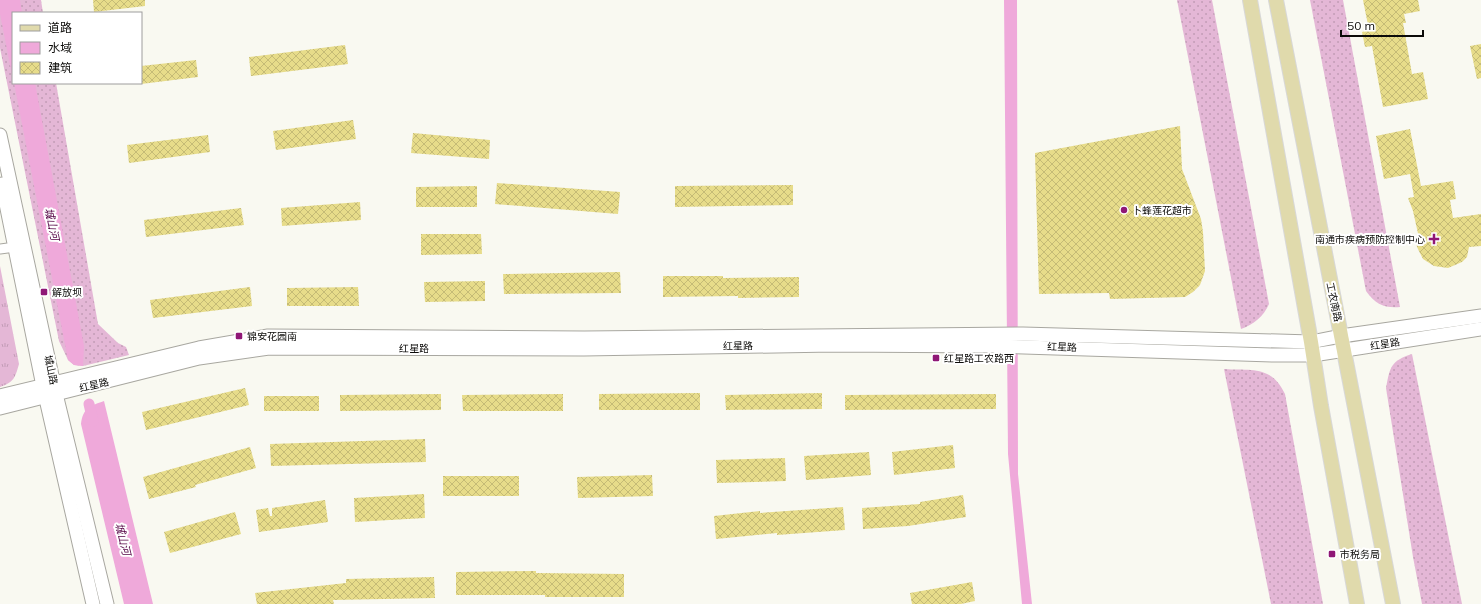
<svg xmlns="http://www.w3.org/2000/svg" width="1481" height="604" font-family="Mulish,'Noto Sans SC',sans-serif">
<style>
.grass{fill:url(#grass-dots)}
.park{fill:url(#park-tufts)}
.water{fill:#efa9da}
.lines{fill:none;stroke-linecap:round;stroke-linejoin:round}
.canal{stroke:#efa9da;stroke-width:11}
.building{fill:url(#building-cross-hatch)}
.minor-casing{stroke:#a8a7a0;stroke-width:11}
.secondary-casing{stroke:#a8a7a0;stroke-width:15}
.primary-casing{stroke:#d8d8d8;stroke-width:16}
.minor{stroke:#fff;stroke-width:9}
.secondary{stroke:#fff;stroke-width:13}
.primary{stroke:#e0daac;stroke-width:14}
.poi-dot{fill:#8f1776;stroke:#fff;stroke-width:1.5}
.labels{text-anchor:middle;dominant-baseline:central;stroke-width:4;stroke-linejoin:round;paint-order:stroke}
.poi-label{font-size:10px;fill:#0c0b09;stroke:#fff;text-anchor:start}
.street-label{font-size:10px;fill:#0c0b09;stroke:#fff}
.water-label{font-size:11px;font-style:italic;fill:#530043;stroke:#fff}
</style>
<defs>
<pattern id="grass-dots" width="8" height="8" patternUnits="userSpaceOnUse"><rect width="8" height="8" fill="#e4b7d6"/><path d="M2 2h.1M6 6h.1" fill="none" stroke="#c29cb6" stroke-width="1.8" stroke-linecap="round"/></pattern>
<pattern id="park-tufts" width="24" height="20" patternUnits="userSpaceOnUse"><rect width="24" height="20" fill="#e4b7d6"/><path d="M3 7l-1-3M5 7V3M7 7l1-3M15 17l-1-3M17 17v-4M19 17l1-3" fill="none" stroke="#c29cb6"/></pattern>
<pattern id="building-cross-hatch" width="8" height="8" patternUnits="userSpaceOnUse"><rect width="8" height="8" fill="#e7dc8a"/><path d="M0 0l8 8M0 8l8-8" fill="none" stroke="#c5bb76"/></pattern>
</defs>
<rect width="100%" height="100%" fill="#f9f9f1"/>
<!-- grass -->
<g class="grass">
<path d="M 0,0 L 41,0 L 43,13 L 13,13 L 13,83 L 56,83 L 98,324 L 118,343 L 126,347 L 129,355 L 83,366 L 74,365 L 68,360 L 59,341 L 0,48 Z"/>
<path d="M 1177,0 L 1212,0 L 1269,304 C 1264,316 1253,325 1241,329 Z"/>
<path d="M 1310,0 L 1343,0 L 1400,307 C 1384,308 1376,305 1366,291 Z"/>
<path d="M 1412,354 L 1462,604 L 1422,604 L 1413,557 L 1386,388 C 1390,366 1391,361 1412,354 Z"/>
<path d="M 1224,369 C 1252,371 1271,365 1285,394 L 1323,604 L 1271,604 Z"/>
</g>
<!-- park -->
<path class="park" d="M 0,266 L 19,364 C 15,378 14,382 0,387 Z"/>
<!-- water -->
<g class="water">
<path d="M 0,0 L 20,0 L 22,13 L 13,13 L 13,80 L 0,14 Z"/>
<path d="M 1004,0 L 1017,0 L 1018,474 L 1032,604 L 1022,604 L 1008,454 Z"/>
<path d="M 14,83 L 35,83 L 84,346 L 83,366 L 74,365 L 68,360 Z"/>
<path d="M 104,401 L 153,604 L 124,604 L 81,424 C 83,408 90,406 104,401 Z"/>
</g>
<g class="lines">
<!-- canal -->
<path class="canal" d="M 89,404 L 93,421"/>
</g>
<!-- building -->
<g class="building">
<path d="M 93,0 L 145,0 L 145,6 L 94,12 Z"/>
<path d="M 1363,0 L 1418,0 L 1420,11 L 1404,14 L 1406,23 L 1403,23 L 1412,74 L 1423,72 L 1428,99 L 1383,107 L 1372,46 L 1365,47 L 1362,32 L 1369,30 Z"/>
<path d="M 1481,44 L 1481,78 L 1477,79 L 1470,46 Z"/>
<path d="M 345,45 L 348,64 L 251,76 L 249,57 Z"/>
<path d="M 196,60 L 198,77 L 141,84 L 141,66 Z"/>
<path d="M 353,120 L 356,139 L 276,150 L 273,131 Z"/>
<path d="M 1180,126 L 1182,169 L 1201,219 L 1203,232 L 1205,271 L 1200,285 L 1193,292 L 1185,297 L 1110,299 L 1109,293 L 1039,294 L 1035,153 Z"/>
<path d="M 1410,129 L 1421,186 L 1453,181 L 1456,199 L 1450,200 L 1453,218 L 1481,214 L 1481,246 L 1469,247 L 1467,257 L 1462,262 L 1448,268 L 1434,266 L 1423,259 L 1417,247 L 1416,239 L 1419,238 L 1413,211 L 1408,198 L 1414,197 L 1410,174 L 1384,179 L 1376,136 Z"/>
<path d="M 413,133 L 490,140 L 489,159 L 411,153 Z"/>
<path d="M 208,135 L 210,152 L 129,163 L 127,145 Z"/>
<path d="M 497,183 L 620,192 L 618,214 L 495,204 Z"/>
<path d="M 793,185 L 793,205 L 675,207 L 675,186 Z"/>
<path d="M 477,186 L 477,207 L 416,207 L 416,187 Z"/>
<path d="M 360,202 L 361,220 L 282,226 L 281,208 Z"/>
<path d="M 241,208 L 244,225 L 146,237 L 144,220 Z"/>
<path d="M 421,234 L 481,234 L 482,254 L 421,255 Z"/>
<path d="M 620,272 L 621,293 L 504,294 L 503,274 Z"/>
<path d="M 663,276 L 723,276 L 723,278 L 799,277 L 799,297 L 738,298 L 738,296 L 663,297 Z"/>
<path d="M 485,281 L 485,301 L 425,302 L 424,282 Z"/>
<path d="M 250,287 L 252,306 L 153,318 L 150,300 Z"/>
<path d="M 358,287 L 359,306 L 287,306 L 287,288 Z"/>
<path d="M 245,388 L 249,405 L 146,430 L 142,412 Z"/>
<path d="M 700,393 L 700,410 L 599,410 L 599,394 Z"/>
<path d="M 822,393 L 822,409 L 726,410 L 725,395 Z"/>
<path d="M 441,394 L 441,410 L 340,411 L 340,395 Z"/>
<path d="M 563,394 L 563,411 L 463,411 L 462,395 Z"/>
<path d="M 996,394 L 996,409 L 845,410 L 845,395 Z"/>
<rect x="264" y="396" width="55" height="15"/>
<path d="M 425,439 L 426,462 L 271,466 L 270,444 Z"/>
<path d="M 953,445 L 955,468 L 894,475 L 892,452 Z"/>
<path d="M 250,447 L 256,468 L 195,485 L 196,487 L 149,499 L 143,477 Z"/>
<path d="M 869,452 L 871,475 L 806,480 L 804,456 Z"/>
<path d="M 785,458 L 786,481 L 717,483 L 716,460 Z"/>
<path d="M 652,475 L 653,496 L 578,498 L 577,477 Z"/>
<rect x="443" y="476" width="76" height="20"/>
<path d="M 424,494 L 425,518 L 355,522 L 354,498 Z"/>
<path d="M 963,495 L 966,517 L 908,526 L 863,529 L 862,508 L 920,504 L 920,502 Z"/>
<path d="M 325,500 L 328,522 L 259,532 L 256,510 L 268,508 L 270,516 L 272,516 L 272,508 Z"/>
<path d="M 843,507 L 845,530 L 777,535 L 777,533 L 716,539 L 714,516 L 760,511 L 760,513 Z"/>
<path d="M 235,512 L 241,534 L 170,553 L 164,532 Z"/>
<path d="M 536,571 L 536,573 L 624,574 L 624,597 L 545,597 L 545,595 L 456,595 L 456,572 Z"/>
<path d="M 434,577 L 435,598 L 333,600 L 334,604 L 257,604 L 255,593 L 346,583 L 346,579 Z"/>
<path d="M 972,582 L 975,601 L 961,604 L 912,604 L 910,593 Z"/>
</g>
<g class="lines">
<!-- minor casing -->
<g class="minor-casing">
<path id="minor" d="M 0,249 L 15,247"/>
</g>
<!-- secondary casing -->
<g class="secondary-casing">
<g id="secondary">
<path d="M 0,135 L 56,394 L 107,604"/>
<path d="M 2,184 L 43,386 L 93,604"/>
<path d="M 0,396 L 199,348 L 268,336 L 584,338 L 1023,334 L 1311,342 L 1341,336 L 1481,316"/>
<path d="M 0,408 L 199,358 L 269,348 L 584,349 L 833,345 L 995,346 L 1272,355 L 1313,355 L 1481,329"/>
</g>
</g>
<!-- primary casing -->
<g class="primary-casing">
<g id="primary">
<path d="M 1250,0 L 1311,342 L 1321,406 L 1357,604"/>
<path d="M 1276,0 C 1315,201 1355,402 1393,604"/>
</g>
</g>
<!-- minor -->
<use href="#minor" class="minor"/>
<!-- secondary -->
<use href="#secondary" class="secondary"/>
<!-- primary -->
<use href="#primary" class="primary"/>
</g>
<!-- markers -->
<g class="poi-dot">
<circle cx="1124" cy="210" r="4"/>
<path d="M1432 233h4v4h4v4h-4v4h-4v-4h-4v-4h4z"/>
<rect x="40" y="288" width="8" height="8" rx="2"/>
<rect x="235" y="332" width="8" height="8" rx="2"/>
<rect x="932" y="354" width="8" height="8" rx="2"/>
<rect x="1328" y="550" width="8" height="8" rx="2"/>
</g>
<g class="labels">
<!-- poi labels -->
<g class="poi-label">
<text x="1132" y="210">卜蜂莲花超市</text>
<text x="1425" y="239" text-anchor="end">南通市疾病预防控制中心</text>
<text x="52" y="292">解放坝</text>
<text x="247" y="336">锦安花园南</text>
<text x="944" y="358">红星路工农路西</text>
<text x="1340" y="554">市税务局</text>
</g>
<!-- street labels -->
<g class="street-label">
<text transform="translate(1334 302) rotate(78)">工农南路</text>
<text transform="translate(1385 344) rotate(-9)">红星路</text>
<text transform="translate(738 346) rotate(-1)">红星路</text>
<text transform="translate(1062 347) rotate(2)">红星路</text>
<text x="414" y="348">红星路</text>
<text transform="translate(51 370) rotate(78)">城山路</text>
<text transform="translate(94 385) rotate(-13)">红星路</text>
</g>
<!-- water labels -->
<g class="water-label">
<text transform="translate(52 224) rotate(78)">城山河</text>
<text transform="translate(123 539) rotate(76)">城山河</text>
</g>
</g>
<!-- legend -->
<rect x="12" y="12" width="130" height="72" fill="#ffffff" stroke="#9e9d9d"/>
<rect x="20" y="25" width="20" height="6" fill="#e0daac" stroke="#9e9d9d"/>
<text x="48" y="32" font-size="12" fill="#0c0b09">道路</text>
<rect x="20" y="42" width="20" height="12" fill="#efa9da" stroke="#9e9d9d"/>
<text x="48" y="52" font-size="12" fill="#0c0b09">水域</text>
<rect x="20" y="62" width="20" height="12" fill="url(#building-cross-hatch)" stroke="#9e9d9d"/>
<text x="48" y="72" font-size="12" fill="#0c0b09">建筑</text>
<!-- scale -->
<path d="M1341 30v6h82v-6" fill="none" stroke="#0c0b09" stroke-width="2"/>
<text x="1347" y="30" font-size="12" fill="#0c0b09" stroke="#ffffff" stroke-width="3" paint-order="stroke">50 m</text>
</svg>
